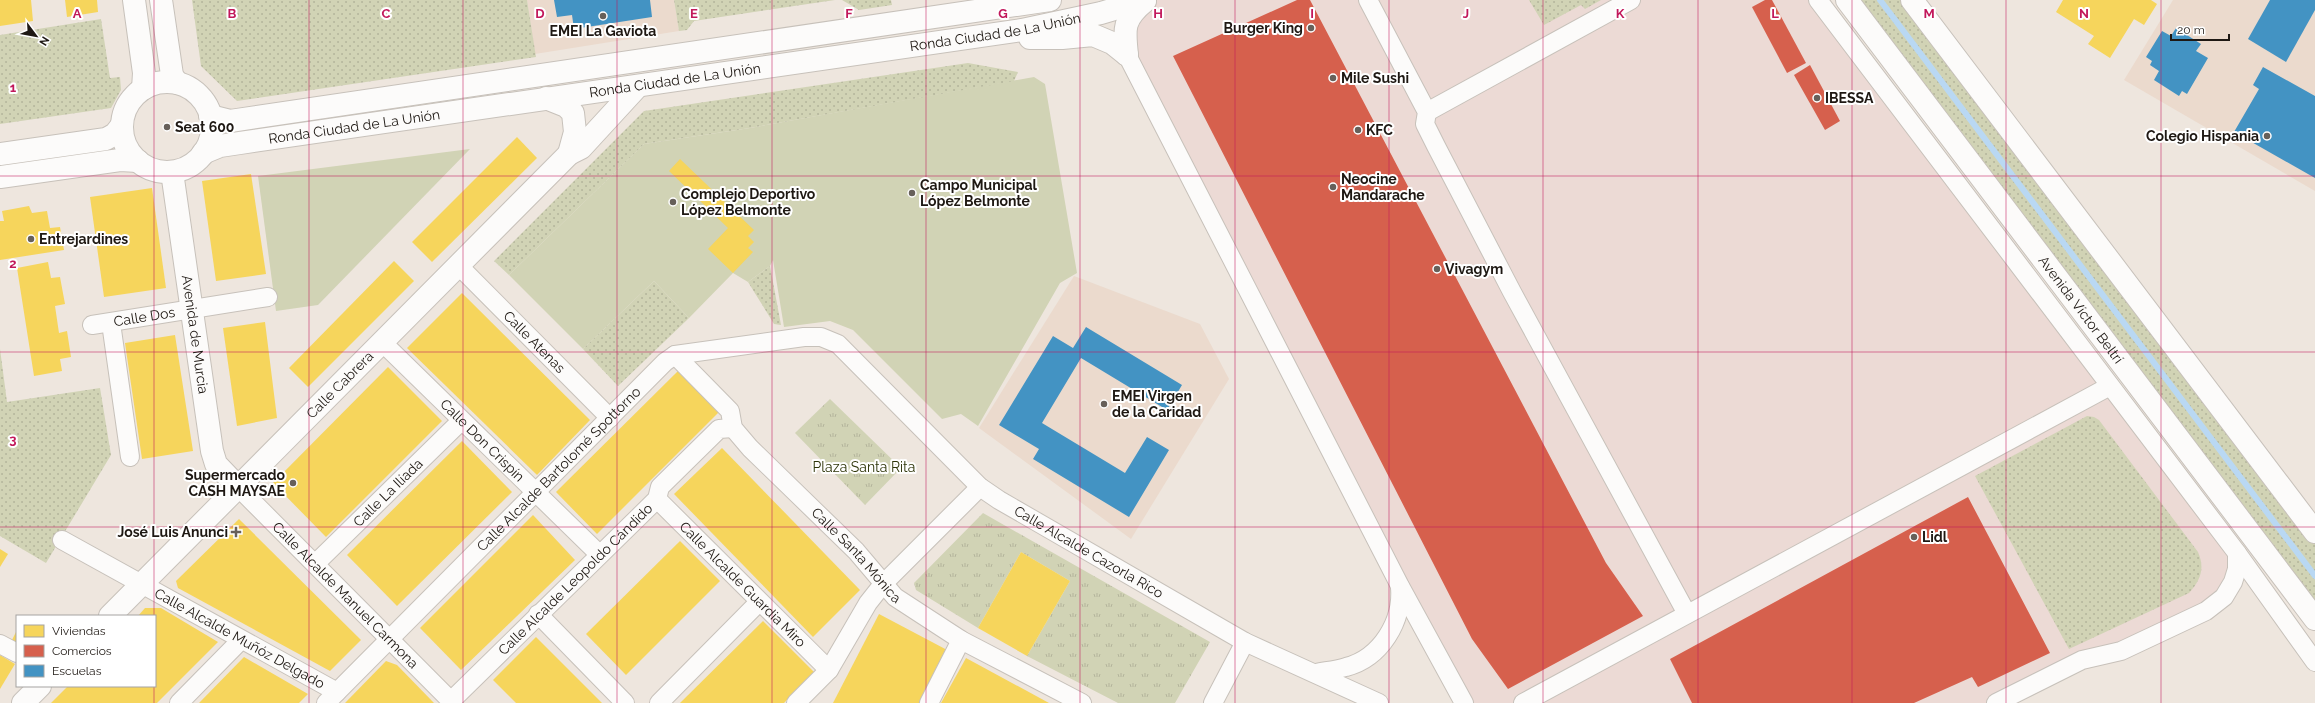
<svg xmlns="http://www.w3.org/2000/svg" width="2315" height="703" font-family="Raleway,sans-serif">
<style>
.commercial{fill:#ecdad5}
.built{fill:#ebdacd}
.grass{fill:#d1d3b5}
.park{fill:url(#park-tufts)}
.garden{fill:url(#garden-dots)}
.homes{fill:#f6d55c}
.shops{fill:#d6604d}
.schools{fill:#4393c3}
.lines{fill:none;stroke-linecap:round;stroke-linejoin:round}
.stream{stroke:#b9d8f3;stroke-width:6}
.street-casing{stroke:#c7c1ba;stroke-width:20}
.secondary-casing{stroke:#c7c1ba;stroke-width:24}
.primary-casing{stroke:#c7c1ba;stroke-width:24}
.street{stroke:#fcfbfa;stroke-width:18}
.secondary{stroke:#fcfbfa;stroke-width:22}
.primary{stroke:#fcfbfa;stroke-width:22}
.grid{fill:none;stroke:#c2185b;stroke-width:1;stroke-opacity:0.55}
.poi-dot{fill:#67605a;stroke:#fff;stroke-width:1.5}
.labels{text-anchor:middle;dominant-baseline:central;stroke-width:4;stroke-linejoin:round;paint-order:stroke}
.poi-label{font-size:14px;font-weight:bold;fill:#1e1813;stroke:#fff;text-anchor:start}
.street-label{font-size:14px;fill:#1e1813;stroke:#fff}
.park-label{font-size:14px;fill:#2e3509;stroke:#fff}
.grid-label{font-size:13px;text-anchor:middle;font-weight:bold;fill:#c2185b;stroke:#fff;stroke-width:4;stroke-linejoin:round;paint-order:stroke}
</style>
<defs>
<pattern id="park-tufts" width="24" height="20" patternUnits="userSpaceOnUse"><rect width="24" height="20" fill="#d1d3b5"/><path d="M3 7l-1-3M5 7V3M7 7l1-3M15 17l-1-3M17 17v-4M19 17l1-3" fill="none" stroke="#b3b49b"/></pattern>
<pattern id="garden-dots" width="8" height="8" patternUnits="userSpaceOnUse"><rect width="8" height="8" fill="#d1d3b5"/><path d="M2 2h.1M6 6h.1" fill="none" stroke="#b3b49b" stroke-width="1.8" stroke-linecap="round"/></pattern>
</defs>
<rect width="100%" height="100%" fill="#eee6de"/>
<!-- commercial -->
<path class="commercial" d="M 1146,0 L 1818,0 L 2237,553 L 2229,590 L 1996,703 L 1470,703 L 1125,38 Z"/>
<!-- built -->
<g class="built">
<path d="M 527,0 L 674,0 L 679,31 L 535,54 Z"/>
<path d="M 2173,0 L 2315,0 L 2315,191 L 2124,80 Z"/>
<path d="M 1074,276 L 1200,324 L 1229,379 L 1131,539 L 979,428 Z"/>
</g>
<!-- grass -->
<g class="grass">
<path d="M 1034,77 L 1045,84 L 1077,273 L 1060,283 L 978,426 L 961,414 L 942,419 L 853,330 L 830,321 L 784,327 L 773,260 L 770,266 L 748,282 L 733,273 L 689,318 L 654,281 L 583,349 L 509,275 L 644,144 L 750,128 Z"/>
<path d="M 470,149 L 318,305 L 276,311 L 258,176 Z"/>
</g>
<!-- park -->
<g class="park">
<path d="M 830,399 L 901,468 L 865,505 L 795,433 Z"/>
<path d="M 983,513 L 1210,642 L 1175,703 L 1118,703 L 1027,656 L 1070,581 L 1021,552 L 978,628 L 916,590 L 914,583 Z"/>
</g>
<!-- garden -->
<g class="garden">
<path d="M 192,0 L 527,0 L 536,57 L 237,101 L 201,66 Z"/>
<path d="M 674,0 L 835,0 L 694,21 L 687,30 L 679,31 Z"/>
<path d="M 842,0 L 891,0 L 892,5 L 859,10 Z"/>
<path d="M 1529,0 L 1601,0 L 1585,9 L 1581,5 L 1544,25 Z"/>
<path d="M 1847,0 L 1912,0 L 2315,532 L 2315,619 Z"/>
<path d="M 101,19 L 110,78 L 120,77 L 121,90 L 111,108 L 0,124 L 0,35 Z"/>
<path d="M 968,63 L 1018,72 L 1014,81 L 750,128 L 644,144 L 509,275 L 494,261 L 644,111 Z"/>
<path d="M 770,266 L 781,325 L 774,324 L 748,282 Z"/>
<path d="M 654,281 L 689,318 L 618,386 L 583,349 Z"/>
<path d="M 0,349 L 7,402 L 100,388 L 111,455 L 46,563 L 0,536 Z"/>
<path d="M 2087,416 L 2094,417 L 2099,420 L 2198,552 C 2205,568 2201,580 2189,593 L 2069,649 L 1975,476 Z"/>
</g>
<!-- homes -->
<g class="homes">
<path d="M 0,0 L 31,0 L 33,21 L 0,26 Z"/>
<path d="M 65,0 L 97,0 L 98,12 L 67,17 Z"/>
<path d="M 2063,0 L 2151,0 L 2157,4 L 2144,25 L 2134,19 L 2110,58 L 2088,44 L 2094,36 L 2056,12 Z"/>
<path d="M 517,137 L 537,158 L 432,262 L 412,242 Z"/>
<path d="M 680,159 L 754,230 L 748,236 L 754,242 L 748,248 L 753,252 L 733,273 L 708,249 L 728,228 L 669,171 Z"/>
<path d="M 251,174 L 266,274 L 216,281 L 202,181 Z"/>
<path d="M 152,188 L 166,288 L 104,297 L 90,197 Z"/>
<path d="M 29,206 L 32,213 L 47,211 L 50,228 L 60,227 L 64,250 L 0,260 L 0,221 L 4,221 L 2,211 Z"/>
<path d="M 394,261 L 414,281 L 308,387 L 289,368 Z"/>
<path d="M 48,262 L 51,278 L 60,277 L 65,304 L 55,306 L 59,333 L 67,331 L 71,357 L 60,359 L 62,371 L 34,376 L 17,268 Z"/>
<path d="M 462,293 L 590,420 L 537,475 L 407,348 Z"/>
<path d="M 265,322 L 277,418 L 237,426 L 223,328 Z"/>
<path d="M 175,335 L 193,451 L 142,459 L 125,343 Z"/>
<path d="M 388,367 L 442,421 L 326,537 L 273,483 Z"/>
<path d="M 678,371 L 719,412 L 597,534 L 556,492 Z"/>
<path d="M 462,441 L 512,492 L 397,606 L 347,555 Z"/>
<path d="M 722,448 L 860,590 L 813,637 L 674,494 Z"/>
<path d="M 533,515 L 575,560 L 461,670 L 420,628 Z"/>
<path d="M 239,519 L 361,640 L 330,671 L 178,588 L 176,581 Z"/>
<path d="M 680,541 L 720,581 L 626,675 L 586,634 Z"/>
<path d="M 0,549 L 8,554 L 0,567 Z"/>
<path d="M 1021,552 L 1070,581 L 1027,656 L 978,628 Z"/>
<path d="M 145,608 L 161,608 L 218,642 L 157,703 L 51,703 L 68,686 L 155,686 L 155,616 L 138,616 Z"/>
<path d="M 879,614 L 949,651 L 921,703 L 833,703 Z"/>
<path d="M 763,621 L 814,672 L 784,703 L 680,703 Z"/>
<path d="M 17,630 L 17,645 L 11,642 Z"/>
<path d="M 536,637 L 602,703 L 516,703 L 493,680 Z"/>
<path d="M 0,655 L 15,664 L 0,689 Z"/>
<path d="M 244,657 L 308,694 L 299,703 L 199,703 Z"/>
<path d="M 966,658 L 1049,703 L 941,703 Z"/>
<path d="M 386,661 L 397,665 L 434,703 L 345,703 Z"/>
</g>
<!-- shops -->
<g class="shops">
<path d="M 1297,0 L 1310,0 L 1606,563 L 1643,616 L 1508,689 L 1472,639 L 1173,56 Z"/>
<path d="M 1765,0 L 1772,0 L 1806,63 L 1787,73 L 1752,7 Z"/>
<path d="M 1810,65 L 1840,121 L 1825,130 L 1794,75 Z"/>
<path d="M 1968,497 L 2050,653 L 1978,687 L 1972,677 L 1914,703 L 1692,703 L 1670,659 Z"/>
</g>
<!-- schools -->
<g class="schools">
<path d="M 554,0 L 650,0 L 652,17 L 574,29 L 572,15 L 557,17 Z"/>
<path d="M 2270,0 L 2315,0 L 2315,10 L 2286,62 L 2248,39 Z"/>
<path d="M 2176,28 L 2201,44 L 2196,51 L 2208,58 L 2187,94 L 2182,91 L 2179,96 L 2154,80 L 2159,71 L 2150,65 L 2152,61 L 2146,57 L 2162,31 L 2171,36 Z"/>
<path d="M 2263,67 L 2315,96 L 2315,178 L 2234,132 L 2259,89 L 2253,85 Z"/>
<path d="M 1086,327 L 1182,385 L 1167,410 L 1081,358 L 1042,423 L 1125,473 L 1147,437 L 1169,450 L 1129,517 L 1033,459 L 1039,449 L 999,425 L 1053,336 L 1073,348 Z"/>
</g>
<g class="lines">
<!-- stream -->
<path class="stream" d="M 1880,0 L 2315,576"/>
<!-- street casing -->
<g class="street-casing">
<g id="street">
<path d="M 1368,0 L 1427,112 L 1425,124 L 1436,146 L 1512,292 L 1687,614"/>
<path d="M 1818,0 L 2237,553 L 2237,569 L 2233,582 L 2224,597 L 2206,611 L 2121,651 L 2082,660 L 1996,703"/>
<path d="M 1127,55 L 1400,586 L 1464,703"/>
<path d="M 1427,112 L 1631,0"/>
<path id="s1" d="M 459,266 L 610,418"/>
<path d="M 111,323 L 130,457"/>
<path id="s2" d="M 92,325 L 268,297"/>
<path id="s3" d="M 383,343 L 599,554"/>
<path id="s4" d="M 675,355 L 730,411 L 733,428 L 750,448 L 856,551 L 895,597 L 961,640 L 1082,703"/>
<path id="s5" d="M 239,488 L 453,703"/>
<path id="s6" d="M 657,499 L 829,670"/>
<path id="s7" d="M 62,540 L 337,692"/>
<path d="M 2237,553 L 2315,662"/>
<path id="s8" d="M 315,564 L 461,421"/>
<path d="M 538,614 L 625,703"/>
<path d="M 0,644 L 17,653"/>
<path d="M 1316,673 C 1326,671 1336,670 1346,667 C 1381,658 1403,621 1400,587"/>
<path id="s9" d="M 451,701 L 657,499 L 660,487 L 719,429 L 733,428"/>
<path d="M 179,703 L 241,640"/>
<path id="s10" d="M 326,703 L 665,362 L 675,355 L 804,337 L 821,337 L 838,344 L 980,487 L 999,500 L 1245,642 L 1379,703"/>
<path d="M 659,703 L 759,602"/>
<path d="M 796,703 L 829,670 L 868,603 L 883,584 L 980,487"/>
<path d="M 929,703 L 961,640"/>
<path d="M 1213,703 L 1245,642"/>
<path d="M 1523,703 L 2110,386"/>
</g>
</g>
<!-- secondary casing -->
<g class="secondary-casing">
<g id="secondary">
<path d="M 134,0 L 144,73 L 143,89"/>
<path d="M 161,0 L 172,75 L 177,83"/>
<path d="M 546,98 L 566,106 L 573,113 L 575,132 L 569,154"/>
<path id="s11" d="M 172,172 L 212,451 L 216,464 L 239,488"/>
<path id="s12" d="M 110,616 L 569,154 L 581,148 L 638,86"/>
<path d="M 23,703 L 40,686"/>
</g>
</g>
<!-- primary casing -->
<g class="primary-casing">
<g id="primary">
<path id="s13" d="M 1847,0 L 2315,619"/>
<path d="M 1912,0 L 2315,532"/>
<path d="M 1030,38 L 1062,38 L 1093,35 L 1112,43 L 1127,55"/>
<path d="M 1127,55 C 1124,28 1123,19 1145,1"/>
<circle cx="167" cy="127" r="45"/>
<path d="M 210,116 L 230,121 L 1050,0"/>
<path id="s14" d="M 203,153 L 220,146 L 240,143 L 1022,30 L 1101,13 L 1145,0"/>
<path d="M 0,154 L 106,139 L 115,134 L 122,125"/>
<path d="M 0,177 L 120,160 L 138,161"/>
</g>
</g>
<!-- street -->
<use href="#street" class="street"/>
<!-- secondary -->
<use href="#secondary" class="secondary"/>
<!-- primary -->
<use href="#primary" class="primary"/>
</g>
<!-- grid -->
<path class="grid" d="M 154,0 L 154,616M 309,0 L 309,703M 463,0 L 463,703M 617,0 L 617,703M 772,0 L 772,703M 926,0 L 926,703M 1080,0 L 1080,703M 1235,0 L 1235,703M 1389,0 L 1389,703M 1543,0 L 1543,703M 1698,0 L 1698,703M 1852,0 L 1852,703M 2006,0 L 2006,703M 2161,0 L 2161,703M 0,176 L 2315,176M 0,352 L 2315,352M 0,527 L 2315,527M 154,686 L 154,703"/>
<!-- markers -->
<g class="poi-dot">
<circle cx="603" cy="16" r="4"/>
<circle cx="1311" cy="28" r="4"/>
<circle cx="1333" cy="78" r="4"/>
<circle cx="1817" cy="98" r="4"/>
<circle cx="167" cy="127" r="4"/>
<circle cx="1358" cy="130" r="4"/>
<circle cx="2267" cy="136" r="4"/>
<circle cx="1333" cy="187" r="4"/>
<circle cx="912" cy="193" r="4"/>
<circle cx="673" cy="202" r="4"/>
<circle cx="31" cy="239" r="4"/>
<circle cx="1437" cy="269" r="4"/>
<circle cx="1104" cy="404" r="4"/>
<circle cx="293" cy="483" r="4"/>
<path d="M234 526h4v4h4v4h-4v4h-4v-4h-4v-4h4z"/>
<circle cx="1914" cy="537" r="4"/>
</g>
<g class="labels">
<!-- poi labels -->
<g class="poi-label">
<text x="1303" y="28" text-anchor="end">Burger King</text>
<text x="603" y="31" text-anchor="middle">EMEI La Gaviota</text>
<text x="1341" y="78">Mile Sushi</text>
<text x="1825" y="98">IBESSA</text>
<text x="175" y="127">Seat 600</text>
<text x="1366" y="130">KFC</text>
<text x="2259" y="136" text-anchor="end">Colegio Hispania</text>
<text x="1341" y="179">Neocine<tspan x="1341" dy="16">Mandarache</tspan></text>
<text x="920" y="185">Campo Municipal<tspan x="920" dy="16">López Belmonte</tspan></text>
<text x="681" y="194">Complejo Deportivo<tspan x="681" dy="16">López Belmonte</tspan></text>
<text x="39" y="239">Entrejardines</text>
<text x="1445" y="269">Vivagym</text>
<text x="1112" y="396">EMEI Virgen<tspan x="1112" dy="16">de la Caridad</tspan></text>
<text x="285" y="475" text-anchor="end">Supermercado<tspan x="285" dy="16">CASH MAYSAE</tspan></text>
<text x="228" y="532" text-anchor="end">José Luis Anunci</text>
<text x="1922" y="537">Lidl</text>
</g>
<!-- street labels -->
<g class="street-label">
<text stroke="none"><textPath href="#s14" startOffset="802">Ronda Ciudad de La Unión</textPath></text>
<text stroke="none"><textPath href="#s14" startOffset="478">Ronda Ciudad de La Unión</textPath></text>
<text stroke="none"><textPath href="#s14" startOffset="154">Ronda Ciudad de La Unión</textPath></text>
<text stroke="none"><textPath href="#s13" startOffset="388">Avenida Víctor Beltrí</textPath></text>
<text stroke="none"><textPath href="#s2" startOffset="53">Calle Dos</textPath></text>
<text stroke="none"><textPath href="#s11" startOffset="164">Avenida de Murcia</textPath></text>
<text stroke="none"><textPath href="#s1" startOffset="107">Calle Atenas</textPath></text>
<text stroke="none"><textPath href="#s12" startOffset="326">Calle Cabrera</textPath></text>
<text stroke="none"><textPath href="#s3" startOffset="139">Calle Don Crispín</textPath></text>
<text stroke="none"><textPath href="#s10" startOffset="330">Calle Alcalde Bartolomé Spottorno</textPath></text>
<text stroke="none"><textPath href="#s8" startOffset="102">Calle La Ilíada</textPath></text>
<text stroke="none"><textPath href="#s10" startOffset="987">Calle Alcalde Cazorla Rico</textPath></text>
<text stroke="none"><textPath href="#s4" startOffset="273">Calle Santa Mónica</textPath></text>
<text stroke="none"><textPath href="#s9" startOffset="174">Calle Alcalde Leopoldo Cándido</textPath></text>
<text stroke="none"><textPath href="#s6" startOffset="121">Calle Alcalde Guardia Miro</textPath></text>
<text stroke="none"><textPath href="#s5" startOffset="151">Calle Alcalde Manuel Carmona</textPath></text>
<text stroke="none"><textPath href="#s7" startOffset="203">Calle Alcalde Muñóz Delgado</textPath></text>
</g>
<!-- park labels -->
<g class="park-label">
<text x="864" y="467">Plaza Santa Rita</text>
</g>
</g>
<g class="grid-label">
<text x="77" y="18">A</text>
<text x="232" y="18">B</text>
<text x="386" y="18">C</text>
<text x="540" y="18">D</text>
<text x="694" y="18">E</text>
<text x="849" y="18">F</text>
<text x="1003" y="18">G</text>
<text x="1158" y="18">H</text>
<text x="1312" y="18">I</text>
<text x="1466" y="18">J</text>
<text x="1620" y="18">K</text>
<text x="1775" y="18">L</text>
<text x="1929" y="18">M</text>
<text x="2084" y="18">N</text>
<text x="13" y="92">1</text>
<text x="13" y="268">2</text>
<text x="13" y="444">3</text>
</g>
<!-- legend -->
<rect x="16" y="615" width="140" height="72" fill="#ffffff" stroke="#a5a3a1"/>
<rect x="24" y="625" width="20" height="12" fill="#f6d55c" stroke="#a5a3a1"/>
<text x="52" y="635" font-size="12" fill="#1e1813">Viviendas</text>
<rect x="24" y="645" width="20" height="12" fill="#d6604d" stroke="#a5a3a1"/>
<text x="52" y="655" font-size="12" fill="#1e1813">Comercios</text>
<rect x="24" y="665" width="20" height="12" fill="#4393c3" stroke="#a5a3a1"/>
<text x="52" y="675" font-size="12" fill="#1e1813">Escuelas</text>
<!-- north arrow -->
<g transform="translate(36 36) rotate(122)" stroke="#ffffff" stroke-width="3" paint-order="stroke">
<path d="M0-3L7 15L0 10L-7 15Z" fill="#1e1813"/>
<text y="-6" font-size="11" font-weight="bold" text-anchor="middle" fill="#1e1813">N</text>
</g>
<!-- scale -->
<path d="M2171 34v6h58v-6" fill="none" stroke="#1e1813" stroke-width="2"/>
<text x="2177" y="34" font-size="12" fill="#1e1813" stroke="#ffffff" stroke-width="3" paint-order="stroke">20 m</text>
</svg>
